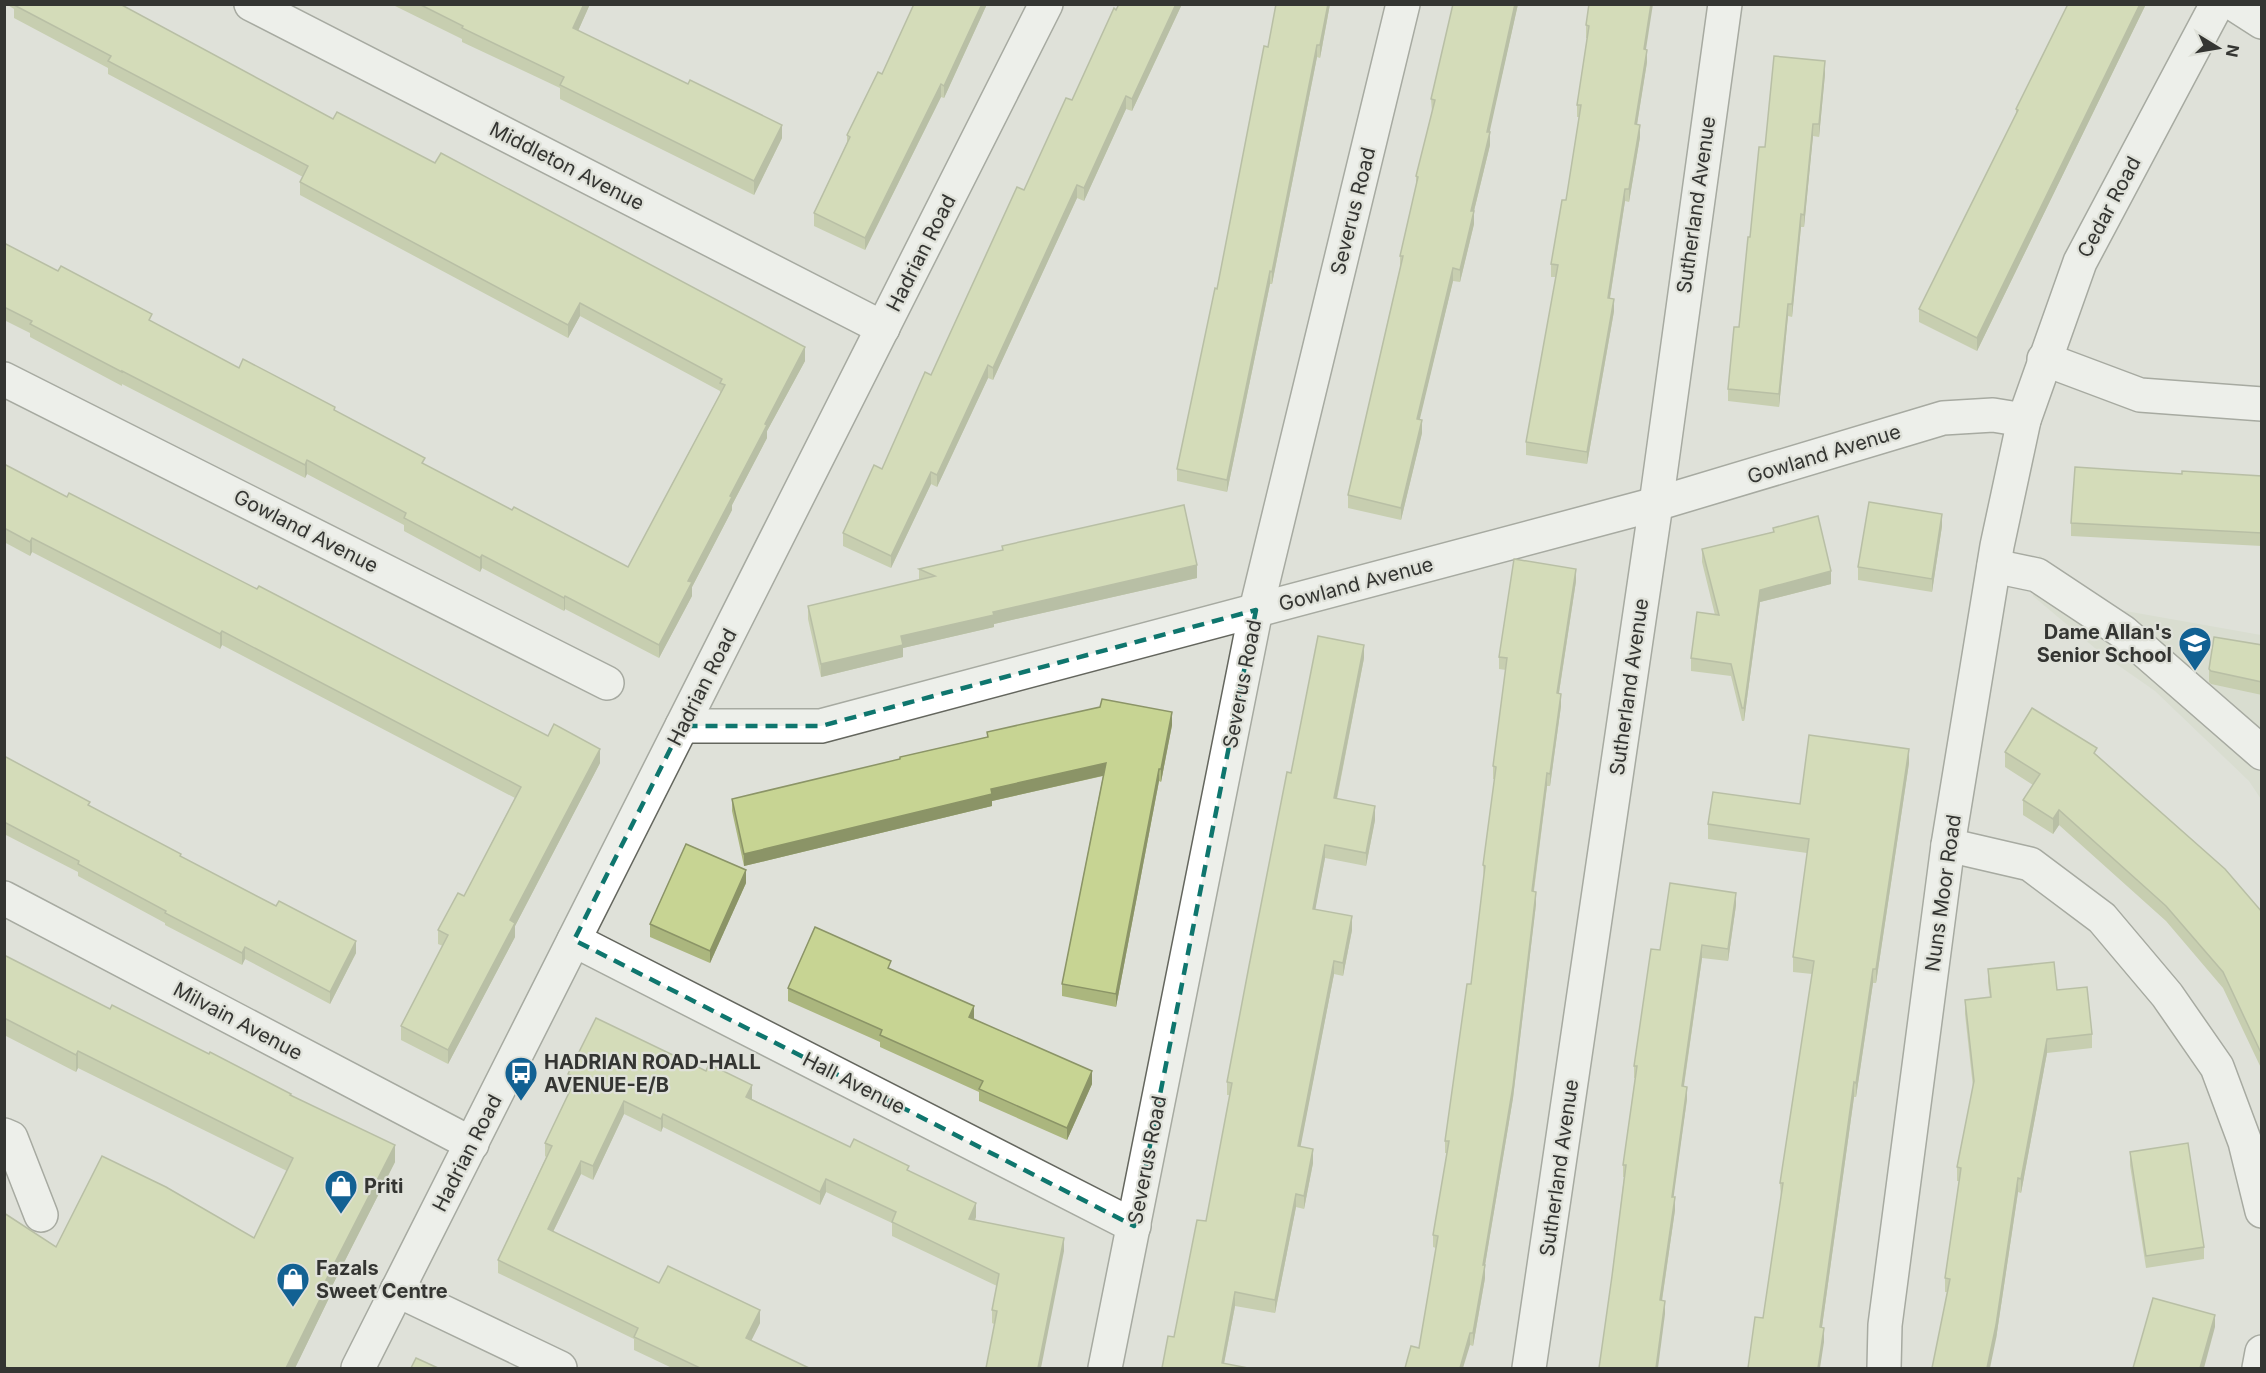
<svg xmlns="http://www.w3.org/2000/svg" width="2266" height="1373" font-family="Inter,sans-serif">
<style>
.built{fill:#d3d7c6}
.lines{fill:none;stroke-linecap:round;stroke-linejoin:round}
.minor-casing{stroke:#64665e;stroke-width:36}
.minor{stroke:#fff;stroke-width:33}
.wall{fill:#abb67e}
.shaded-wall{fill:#8b9467}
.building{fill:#c7d493;stroke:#8b9467;stroke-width:1.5}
.marked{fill:none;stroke:#0f766e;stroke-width:4.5;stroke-dasharray:12 8;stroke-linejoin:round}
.labels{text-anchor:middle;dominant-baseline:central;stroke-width:4.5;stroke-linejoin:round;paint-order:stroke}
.street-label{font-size:20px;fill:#343532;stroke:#dfe1d9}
.poi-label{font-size:20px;font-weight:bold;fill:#343532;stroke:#dfe1d9;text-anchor:start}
</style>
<rect width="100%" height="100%" fill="#dfe1d9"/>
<!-- built -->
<path class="built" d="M 2039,555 L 2103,607 L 2261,635 L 2261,799 L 2249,781 L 2155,691 L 2102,654 L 2033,596 Z"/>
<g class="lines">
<!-- minor casing -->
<g class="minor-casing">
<g id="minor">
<path d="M 251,4 L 883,328"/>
<path d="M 2234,4 L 2262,22"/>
<path d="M 2044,359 L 2140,395 L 2262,404"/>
<path d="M 4,379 L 607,683"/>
<path d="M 1994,566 L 2037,575 L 2123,632 L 2262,753"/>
<path d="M 682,726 L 821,726 L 1656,504 L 1943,418 L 1993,415 L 2024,420"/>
<path d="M 1948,845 L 2030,864 L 2102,918 L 2167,995 L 2217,1067 L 2245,1142 L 2262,1211"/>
<path d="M 4,898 L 472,1144"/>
<path d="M 574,940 L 1134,1226"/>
<path d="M 4,1135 L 11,1138 L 41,1215"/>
<path d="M 397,1290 L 560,1368"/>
<path d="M 358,1368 L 1046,4"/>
<path d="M 1105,1368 L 1256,610 L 1403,4"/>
<path d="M 1529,1368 L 1656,504 L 1725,4"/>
<path d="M 1884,1368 L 1885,1325 L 1948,845 L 1997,546 L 2024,420 L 2080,262 L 2217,4"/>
<path d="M 2259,1368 L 2262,1352"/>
</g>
</g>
<!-- minor -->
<use href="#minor" class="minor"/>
</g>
<!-- wall -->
<g class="wall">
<path d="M 6,4 L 120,4 L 333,119 L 805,361 L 767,431 L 767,438 L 732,505 L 732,510 L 692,587 L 692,596 L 659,658 L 565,609 L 564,611 L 482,568 L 480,572 L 404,531 L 404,525 L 307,474 L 305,478 L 122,384 L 122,386 L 30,337 L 30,333 L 4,320 L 4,243 L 239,368 L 335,411 L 425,465 L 512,510 L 628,567 L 720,394 L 720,391 L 580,316 L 568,338 L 300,195 L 300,182 L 303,177 L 108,74 L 108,68 L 14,18 L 14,9 Z"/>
<path d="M 391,4 L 590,4 L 578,31 L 782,138 L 754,195 L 560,99 L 560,88 L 462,42 L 462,39 Z"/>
<path d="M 987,4 L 944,98 L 941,97 L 865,250 L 814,226 L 814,213 L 847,143 L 847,135 L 882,74 Z"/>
<path d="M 1119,4 L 1182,4 L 1132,111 L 1126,109 L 1084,201 L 1077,198 L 993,380 L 988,378 L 937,487 L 931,484 L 891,568 L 843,546 L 843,533 L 882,469 L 931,375 L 1024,190 L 1072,100 Z"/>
<path d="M 1330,4 L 1320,58 L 1317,57 L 1272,284 L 1270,284 L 1227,492 L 1177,481 L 1177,469 L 1217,289 L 1268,47 Z"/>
<path d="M 1453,4 L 1518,4 L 1489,132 L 1490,145 L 1474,211 L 1474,224 L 1460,282 L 1453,281 L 1419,420 L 1422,433 L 1401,520 L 1348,508 L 1348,495 L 1400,268 L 1400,256 L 1416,186 L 1416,176 L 1432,112 L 1431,99 Z"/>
<path d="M 1589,4 L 1646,50 L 1647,62 L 1637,124 L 1640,137 L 1629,202 L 1625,201 L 1610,298 L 1614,311 L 1587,464 L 1526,455 L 1526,442 L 1556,277 L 1551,277 L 1551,264 L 1566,200 L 1579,117 L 1577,117 L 1577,105 L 1587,38 L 1586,38 L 1586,25 Z"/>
<path d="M 2068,4 L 2146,4 L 1977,351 L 1919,322 L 1919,309 L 2016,114 L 2016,109 Z"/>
<path d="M 1825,74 L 1819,137 L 1813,136 L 1804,227 L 1801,227 L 1792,317 L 1788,316 L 1779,407 L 1728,401 L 1728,389 L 1739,327 L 1750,237 L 1765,147 Z"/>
<path d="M 4,464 L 67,497 L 257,589 L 600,763 L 515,926 L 515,937 L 448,1064 L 401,1040 L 401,1026 L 443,946 L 438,944 L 438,930 L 464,896 L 515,798 L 222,645 L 220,649 L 32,552 L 30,556 L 4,542 Z"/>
<path d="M 2182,474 L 2262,476 L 2262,546 L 2071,536 L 2071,523 Z"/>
<path d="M 1942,526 L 1932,592 L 1858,580 L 1858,567 Z"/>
<path d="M 1773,528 L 1831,584 L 1760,602 L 1744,721 L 1742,721 L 1731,676 L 1691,671 L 1691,658 L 1715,615 L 1702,562 L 1702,549 L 1773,532 Z"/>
<path d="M 1002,546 L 1197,578 L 994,624 L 994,627 L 903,648 L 903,657 L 821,677 L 808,619 L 808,606 L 919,580 L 919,569 L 1002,550 Z"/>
<path d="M 1576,581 L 1559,693 L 1561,706 L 1550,786 L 1547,786 L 1534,891 L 1536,904 L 1513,1098 L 1485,1265 L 1485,1278 L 1473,1346 L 1470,1345 L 1419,1348 L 1436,1248 L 1433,1247 L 1433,1235 L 1447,1153 L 1445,1153 L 1445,1141 L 1471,984 L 1484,878 L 1483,865 L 1495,779 L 1493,779 L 1493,766 L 1506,670 L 1499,669 L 1499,657 Z"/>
<path d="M 2262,645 L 2262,695 L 2211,684 L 2209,682 L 2209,669 Z"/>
<path d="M 1364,658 L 1337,799 L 1375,820 L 1366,866 L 1325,858 L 1315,909 L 1352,930 L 1343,976 L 1334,974 L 1300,1147 L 1313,1163 L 1304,1209 L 1296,1207 L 1275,1313 L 1235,1306 L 1224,1364 L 1162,1368 L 1174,1337 L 1206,1221 L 1230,1095 L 1227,1095 L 1227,1082 L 1291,773 Z"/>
<path d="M 1172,725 L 1161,782 L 1159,781 L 1116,1007 L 1062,996 L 1062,984 L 1103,776 L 992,801 L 992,806 L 744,866 L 732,811 L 732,799 L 900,760 L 900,757 L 987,737 L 987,732 Z"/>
<path d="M 2005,752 L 2097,755 L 2262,912 L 2262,1070 L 2223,988 L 2166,921 L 2059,825 L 2053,834 L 2023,815 L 2023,800 L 2033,785 L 2005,767 Z"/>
<path d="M 4,756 L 90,806 L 356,953 L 330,1004 L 245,959 L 242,965 L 165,925 L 165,923 L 78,876 L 78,872 L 4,834 Z"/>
<path d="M 1909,763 L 1876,983 L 1873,983 L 1856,1097 L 1854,1097 L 1822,1327 L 1824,1342 L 1763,1318 L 1781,1197 L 1780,1183 L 1812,974 L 1793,972 L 1793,957 L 1807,853 L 1708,839 L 1708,824 L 1800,804 Z"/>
<path d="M 746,883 L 710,963 L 650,937 L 650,924 Z"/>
<path d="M 1736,905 L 1728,961 L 1702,958 L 1684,1086 L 1687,1099 L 1673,1197 L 1675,1210 L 1662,1301 L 1665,1314 L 1612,1276 L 1624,1177 L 1623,1177 L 1623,1165 L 1635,1078 L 1634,1078 L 1634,1066 L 1660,950 Z"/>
<path d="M 4,955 L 110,1009 L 209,1054 L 291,1096 L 395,1162 L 329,1292 L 329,1298 L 295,1368 L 4,1368 L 4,1213 L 56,1247 L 254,1238 L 287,1171 L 78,1068 L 76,1072 L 4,1035 Z"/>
<path d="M 891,969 L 974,1019 L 1092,1084 L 1067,1140 L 979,1101 L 979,1092 L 880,1047 L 880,1042 L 788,1001 L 788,988 Z"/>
<path d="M 1988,969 L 2057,990 L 2092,1034 L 2092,1048 L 2047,1053 L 2021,1193 L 2018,1192 L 1996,1339 L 1947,1292 L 1945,1292 L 1945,1278 L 1959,1181 L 1957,1181 L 1957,1167 L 1973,1087 L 1965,1014 L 1965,1000 L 1990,998 L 1988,983 Z"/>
<path d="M 568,1074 L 752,1099 L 850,1147 L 909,1171 L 976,1217 L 975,1220 L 1064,1251 L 994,1324 L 992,1323 L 992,1310 L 997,1286 L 892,1236 L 892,1223 L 826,1192 L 820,1205 L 663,1127 L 661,1132 L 624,1114 L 593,1180 L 581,1174 L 553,1232 L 659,1283 L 760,1323 L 751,1341 L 809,1368 L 672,1368 L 634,1350 L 634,1339 L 498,1273 L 498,1260 L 546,1157 L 545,1156 L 545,1143 L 571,1088 L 568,1087 Z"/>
<path d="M 2130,1152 L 2204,1247 L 2204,1259 L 2146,1268 L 2130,1165 Z"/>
</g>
<!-- shaded-wall -->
<g class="shaded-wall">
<path d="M 584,4 L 590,4 L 573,42 L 573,28 Z"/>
<path d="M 982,4 L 987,4 L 944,98 L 944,86 Z"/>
<path d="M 1176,4 L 1182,4 L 1132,111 L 1132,99 Z"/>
<path d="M 1328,4 L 1330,4 L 1320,58 L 1320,45 Z"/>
<path d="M 1515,4 L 1518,4 L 1487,144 L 1487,132 Z"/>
<path d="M 1651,4 L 1653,4 L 1644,62 L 1644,49 Z"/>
<path d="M 2140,4 L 2146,4 L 1977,351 L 1977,338 Z"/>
<path d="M 1317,45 L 1317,57 L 1272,284 L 1272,272 Z"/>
<path d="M 1647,50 L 1647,62 L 1635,137 L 1635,124 Z"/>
<path d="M 1825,61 L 1825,74 L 1819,137 L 1819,124 Z"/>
<path d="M 941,84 L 941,97 L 865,250 L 865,238 Z"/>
<path d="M 1126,96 L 1126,109 L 1084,201 L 1084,188 Z"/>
<path d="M 1813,124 L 1813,136 L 1804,227 L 1804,215 Z"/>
<path d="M 782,125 L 782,138 L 754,195 L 754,181 Z"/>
<path d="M 1640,125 L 1640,137 L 1629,202 L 1629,189 Z"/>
<path d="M 1490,132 L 1490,145 L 1471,223 L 1471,211 Z"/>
<path d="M 1077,185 L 1077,198 L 993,380 L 993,368 Z"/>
<path d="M 1625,189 L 1625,201 L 1608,310 L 1608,298 Z"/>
<path d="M 1474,211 L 1474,224 L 1460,282 L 1460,270 Z"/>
<path d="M 1801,214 L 1801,227 L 1792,317 L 1792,304 Z"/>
<path d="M 1453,268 L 1453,281 L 1417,431 L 1417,419 Z"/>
<path d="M 1270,271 L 1270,284 L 1227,492 L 1227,480 Z"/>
<path d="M 1614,299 L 1614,311 L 1587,464 L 1587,452 Z"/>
<path d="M 580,303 L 580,316 L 568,338 L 568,325 Z"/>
<path d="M 1788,304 L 1788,316 L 1779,407 L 1779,394 Z"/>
<path d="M 805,347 L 805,361 L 767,431 L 767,438 L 732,505 L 732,510 L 692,587 L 692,596 L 659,658 L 659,645 L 688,581 L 765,424 Z"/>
<path d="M 988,365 L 988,378 L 937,487 L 937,475 Z"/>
<path d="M 1422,420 L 1422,433 L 1401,520 L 1401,508 Z"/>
<path d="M 307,460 L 307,474 L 305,478 L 305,465 Z"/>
<path d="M 931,472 L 931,484 L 891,568 L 891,556 Z"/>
<path d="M 1942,514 L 1942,526 L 1932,592 L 1932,579 Z"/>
<path d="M 32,538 L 32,552 L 30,556 L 30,542 Z"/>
<path d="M 482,555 L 482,568 L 480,572 L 480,558 Z"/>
<path d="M 1197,565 L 1197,578 L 994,624 L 994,627 L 903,648 L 903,657 L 821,677 L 821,664 L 901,636 L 993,612 Z"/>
<path d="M 1576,569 L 1576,581 L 1557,705 L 1557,693 Z"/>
<path d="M 1831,571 L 1831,584 L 1760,602 L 1744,721 L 1744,708 L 1760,590 Z"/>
<path d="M 565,596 L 565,609 L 564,611 L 564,598 Z"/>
<path d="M 222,631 L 222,645 L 220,649 L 220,634 Z"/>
<path d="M 1364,645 L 1364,658 L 1334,812 L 1334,798 Z"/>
<path d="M 1561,694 L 1561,706 L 1550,786 L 1550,774 Z"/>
<path d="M 1172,712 L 1172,725 L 1161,782 L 1161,769 Z"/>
<path d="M 600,749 L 600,763 L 515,926 L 515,937 L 448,1064 L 448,1050 L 510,920 Z"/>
<path d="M 1909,749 L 1909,763 L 1876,983 L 1876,969 Z"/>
<path d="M 1106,763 L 1106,775 L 992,801 L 992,806 L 744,866 L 744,854 L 991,789 Z"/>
<path d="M 1159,769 L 1159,781 L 1116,1007 L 1116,994 Z"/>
<path d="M 1547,773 L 1547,786 L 1532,903 L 1532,891 Z"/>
<path d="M 1375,806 L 1375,820 L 1366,866 L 1366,853 Z"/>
<path d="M 2059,810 L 2059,825 L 2053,834 L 2053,819 Z"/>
<path d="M 1325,845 L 1325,858 L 1313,922 L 1313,909 Z"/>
<path d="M 746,870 L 746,883 L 710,963 L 710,951 Z"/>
<path d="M 1536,892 L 1536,904 L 1513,1098 L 1483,1277 L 1483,1265 Z"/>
<path d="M 1736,893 L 1736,905 L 1728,961 L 1728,949 Z"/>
<path d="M 1352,916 L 1352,930 L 1343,976 L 1343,963 Z"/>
<path d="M 356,941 L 356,953 L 330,1004 L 330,992 Z"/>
<path d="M 1702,945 L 1702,958 L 1682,1098 L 1682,1086 Z"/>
<path d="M 245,947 L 245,959 L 242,965 L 242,953 Z"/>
<path d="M 1334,961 L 1334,974 L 1298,1160 L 1298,1146 Z"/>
<path d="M 1873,969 L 1873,983 L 1856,1097 L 1856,1083 Z"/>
<path d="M 974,1006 L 974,1019 L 969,1017 Z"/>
<path d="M 2047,1039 L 2047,1053 L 2021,1193 L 2021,1179 Z"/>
<path d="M 78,1051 L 78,1068 L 76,1072 L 76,1055 Z"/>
<path d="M 1092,1071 L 1092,1084 L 1067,1140 L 1067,1128 Z"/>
<path d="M 1854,1082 L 1854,1097 L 1820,1341 L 1820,1327 Z"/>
<path d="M 752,1085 L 752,1099 L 746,1110 L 746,1097 Z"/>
<path d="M 1687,1087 L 1687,1099 L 1672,1209 L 1672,1197 Z"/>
<path d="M 624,1101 L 624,1114 L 593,1180 L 593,1166 Z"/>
<path d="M 663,1114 L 663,1127 L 661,1132 L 661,1119 Z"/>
<path d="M 395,1145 L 395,1162 L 329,1292 L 329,1298 L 300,1358 L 295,1368 L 286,1368 L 326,1280 Z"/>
<path d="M 1313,1149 L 1313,1163 L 1304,1209 L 1304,1196 Z"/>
<path d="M 581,1161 L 581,1174 L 548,1242 L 548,1229 Z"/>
<path d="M 2018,1178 L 2018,1192 L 1996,1339 L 1990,1368 L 1987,1368 Z"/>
<path d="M 826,1179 L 826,1192 L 820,1205 L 820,1192 Z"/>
<path d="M 1296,1194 L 1296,1207 L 1275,1313 L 1275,1300 Z"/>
<path d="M 1675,1197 L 1675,1210 L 1660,1313 L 1660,1300 Z"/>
<path d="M 976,1203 L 976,1217 L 969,1232 L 969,1219 Z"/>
<path d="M 1064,1238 L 1064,1251 L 1041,1368 L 1038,1368 Z"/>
<path d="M 1485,1265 L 1485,1278 L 1473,1346 L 1473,1333 Z"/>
<path d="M 1235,1292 L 1235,1306 L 1223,1368 L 1222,1363 Z"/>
<path d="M 1665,1301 L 1665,1314 L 1658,1368 L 1656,1368 Z"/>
<path d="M 760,1310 L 760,1323 L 746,1351 L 746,1338 Z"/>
<path d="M 2215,1315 L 2215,1327 L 2204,1368 L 2200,1368 Z"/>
<path d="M 1824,1328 L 1824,1342 L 1820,1368 L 1818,1368 Z"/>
<path d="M 1470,1333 L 1470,1345 L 1463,1368 L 1460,1368 Z"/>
</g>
<!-- building -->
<g class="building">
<path d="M 15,4 L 120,4 L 333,119 L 337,112 L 435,163 L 441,153 L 805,347 L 765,424 L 767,425 L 730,496 L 732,497 L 688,581 L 692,582 L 659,645 L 565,596 L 564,598 L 482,555 L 480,558 L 404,518 L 406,513 L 307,460 L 305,465 L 122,371 L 122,372 L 30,324 L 32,321 L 4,307 L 4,243 L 58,271 L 61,266 L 152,314 L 149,320 L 239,368 L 243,359 L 335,407 L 334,410 L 425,458 L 422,463 L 512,510 L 514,507 L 628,567 L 725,385 L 720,383 L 722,379 L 580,303 L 568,325 L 300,182 L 308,166 L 108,61 L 111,56 L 14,5 Z"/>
<path d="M 419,4 L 584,4 L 573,28 L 688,84 L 690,80 L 782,125 L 754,181 L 560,85 L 564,77 L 462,28 L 463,26 Z"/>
<path d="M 914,4 L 982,4 L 944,86 L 941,84 L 865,238 L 814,213 L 850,137 L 847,135 L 878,72 L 882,74 Z"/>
<path d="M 1119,4 L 1176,4 L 1132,99 L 1126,96 L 1084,188 L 1077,185 L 993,368 L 988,365 L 937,475 L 931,472 L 891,556 L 843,533 L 874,465 L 882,469 L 925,372 L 931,375 L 1017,187 L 1024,190 L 1066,98 L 1072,100 L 1114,8 L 1116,10 Z"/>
<path d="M 1276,4 L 1328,4 L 1320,45 L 1317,45 L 1272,272 L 1270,271 L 1227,480 L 1177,469 L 1215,288 L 1217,289 L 1264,46 L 1268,47 Z"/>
<path d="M 1453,4 L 1515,4 L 1487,132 L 1490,132 L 1471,211 L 1474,211 L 1460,270 L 1453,268 L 1417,419 L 1422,420 L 1401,508 L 1348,495 L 1403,256 L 1400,256 L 1418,177 L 1416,176 L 1435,100 L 1431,99 Z"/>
<path d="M 1589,4 L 1651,4 L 1644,49 L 1647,50 L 1635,124 L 1640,125 L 1629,189 L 1625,189 L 1608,298 L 1614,299 L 1587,452 L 1526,442 L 1558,265 L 1551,264 L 1562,200 L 1566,200 L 1581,105 L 1577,105 L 1589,26 L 1586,25 Z"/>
<path d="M 2068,4 L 2140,4 L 1977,338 L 1919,309 L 2018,110 L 2016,109 Z"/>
<path d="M 1774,56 L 1825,61 L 1819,124 L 1813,124 L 1804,215 L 1801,214 L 1792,304 L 1788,304 L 1779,394 L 1728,389 L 1734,327 L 1739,327 L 1748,237 L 1750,237 L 1759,147 L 1765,147 Z"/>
<path d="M 4,464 L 67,497 L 69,493 L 257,589 L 259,586 L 548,736 L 554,724 L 600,749 L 510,920 L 515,923 L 448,1050 L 401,1026 L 448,935 L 438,930 L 458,893 L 464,896 L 521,787 L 222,631 L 220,634 L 32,538 L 30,542 L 4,528 Z"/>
<path d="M 2075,467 L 2182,474 L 2182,471 L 2262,476 L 2262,533 L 2071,523 Z"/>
<path d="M 1869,502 L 1942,514 L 1932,579 L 1858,567 Z"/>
<path d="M 1184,505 L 1197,565 L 993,612 L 994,615 L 901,636 L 903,645 L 821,664 L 808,606 L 935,576 L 919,569 L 1003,550 L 1002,546 Z"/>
<path d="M 1818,516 L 1831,571 L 1760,590 L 1744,708 L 1742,708 L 1731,664 L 1691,658 L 1697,612 L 1719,615 L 1702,549 L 1774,532 L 1773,528 Z"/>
<path d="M 1514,559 L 1576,569 L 1557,693 L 1561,694 L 1550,774 L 1547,773 L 1532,891 L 1536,892 L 1513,1086 L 1483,1265 L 1485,1265 L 1473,1333 L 1470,1333 L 1460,1368 L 1405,1368 L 1411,1346 L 1419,1348 L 1438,1236 L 1433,1235 L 1449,1141 L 1445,1141 L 1467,984 L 1471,984 L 1485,866 L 1483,865 L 1496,767 L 1493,766 L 1507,658 L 1499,657 Z"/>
<path d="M 1318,636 L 1364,645 L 1334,798 L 1375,806 L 1366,853 L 1325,845 L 1313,909 L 1352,916 L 1343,963 L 1334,961 L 1298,1146 L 1313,1149 L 1304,1196 L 1296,1194 L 1275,1300 L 1235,1292 L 1222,1363 L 1248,1368 L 1162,1368 L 1168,1336 L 1174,1337 L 1197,1220 L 1206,1221 L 1232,1083 L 1227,1082 L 1249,966 L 1287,772 L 1291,773 Z"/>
<path d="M 2214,637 L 2262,645 L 2262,682 L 2211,671 L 2209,669 Z"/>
<path d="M 1102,699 L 1172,712 L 1161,769 L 1159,769 L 1116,994 L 1062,984 L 1106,763 L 991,789 L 992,794 L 744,854 L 732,799 L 900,759 L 900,757 L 988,737 L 987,732 L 1100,707 Z"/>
<path d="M 2032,708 L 2097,748 L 2094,753 L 2225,869 L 2262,912 L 2262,1055 L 2223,972 L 2166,906 L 2059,810 L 2053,819 L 2023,800 L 2040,774 L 2005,752 Z"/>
<path d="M 1809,735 L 1909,749 L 1876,969 L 1873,969 L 1856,1083 L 1854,1082 L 1820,1327 L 1824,1328 L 1818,1368 L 1748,1368 L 1755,1317 L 1763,1318 L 1783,1183 L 1780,1183 L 1814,961 L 1793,957 L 1809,839 L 1708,824 L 1713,792 L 1800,804 Z"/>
<path d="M 4,756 L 90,802 L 88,805 L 181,854 L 180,856 L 276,906 L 279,901 L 356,941 L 330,992 L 245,947 L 242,953 L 165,913 L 166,911 L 78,864 L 79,861 L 4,822 Z"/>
<path d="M 686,844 L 746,870 L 710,951 L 650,924 Z"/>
<path d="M 1670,883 L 1736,893 L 1728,949 L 1702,945 L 1682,1086 L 1687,1087 L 1672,1197 L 1675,1197 L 1660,1300 L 1665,1301 L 1656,1368 L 1599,1368 L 1612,1276 L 1626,1165 L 1623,1165 L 1637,1066 L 1634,1066 L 1651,949 L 1660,950 Z"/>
<path d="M 815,927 L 891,961 L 888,968 L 974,1006 L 969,1017 L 1092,1071 L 1067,1128 L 979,1089 L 983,1081 L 880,1035 L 882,1030 L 788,988 Z"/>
<path d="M 4,955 L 110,1009 L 112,1005 L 209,1054 L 210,1052 L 291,1094 L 290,1095 L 395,1145 L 326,1280 L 329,1281 L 286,1368 L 8,1368 L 4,1366 L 4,1213 L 56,1247 L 102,1156 L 166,1187 L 254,1238 L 293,1158 L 78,1051 L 76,1055 L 4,1018 Z"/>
<path d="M 2054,962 L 2057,990 L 2087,987 L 2092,1034 L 2047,1039 L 2021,1179 L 2018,1178 L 1996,1325 L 1987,1368 L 1932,1368 L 1950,1279 L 1945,1278 L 1961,1168 L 1957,1167 L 1974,1081 L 1965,1000 L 1991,997 L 1988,969 Z"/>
<path d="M 596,1018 L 706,1071 L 709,1064 L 752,1085 L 746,1097 L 850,1147 L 854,1139 L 909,1166 L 907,1170 L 976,1203 L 969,1219 L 1064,1238 L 1038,1368 L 986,1368 L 997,1311 L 992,1310 L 999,1274 L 892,1222 L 896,1212 L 826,1179 L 820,1192 L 663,1114 L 661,1119 L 624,1101 L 593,1166 L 581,1161 L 548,1229 L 659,1283 L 668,1266 L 760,1310 L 746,1338 L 809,1368 L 700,1368 L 634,1337 L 638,1328 L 498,1260 L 552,1146 L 545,1143 L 576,1078 L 568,1074 Z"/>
<path d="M 2188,1143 L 2204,1247 L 2146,1256 L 2130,1152 Z"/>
<path d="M 2153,1298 L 2215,1315 L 2200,1368 L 2133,1368 Z"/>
<path d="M 416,1358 L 438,1368 L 411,1368 Z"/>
</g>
<!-- marked area -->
<path d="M0 0H2266V1373H0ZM 1256,610 L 1134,1226 L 574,940 L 682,726 L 821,726 Z" fill="#dfe1d9" fill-opacity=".55" fill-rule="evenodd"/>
<path class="marked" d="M 1256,610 L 1134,1226 L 574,940 L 682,726 L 821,726 Z"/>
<!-- icons -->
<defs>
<g id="school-pin" transform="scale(1.725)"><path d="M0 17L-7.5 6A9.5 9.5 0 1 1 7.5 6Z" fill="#126193" stroke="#dfe1d9"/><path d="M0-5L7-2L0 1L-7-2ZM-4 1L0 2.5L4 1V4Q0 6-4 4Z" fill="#fff"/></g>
<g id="bus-pin" transform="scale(1.725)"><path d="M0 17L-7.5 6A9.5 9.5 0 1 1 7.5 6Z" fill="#126193" stroke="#dfe1d9"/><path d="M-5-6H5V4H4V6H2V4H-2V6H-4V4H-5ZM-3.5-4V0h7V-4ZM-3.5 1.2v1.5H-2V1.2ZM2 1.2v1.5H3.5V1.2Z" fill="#fff"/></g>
<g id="shop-pin" transform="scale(1.725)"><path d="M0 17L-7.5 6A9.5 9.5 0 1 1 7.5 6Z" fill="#126193" stroke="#dfe1d9"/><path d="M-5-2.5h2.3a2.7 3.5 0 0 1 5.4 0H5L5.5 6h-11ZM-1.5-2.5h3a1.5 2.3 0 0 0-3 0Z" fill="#fff"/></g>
</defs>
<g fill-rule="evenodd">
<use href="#school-pin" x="2195" y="643"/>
<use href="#bus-pin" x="521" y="1073"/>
<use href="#shop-pin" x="341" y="1186"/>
<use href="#shop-pin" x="293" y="1279"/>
</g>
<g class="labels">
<!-- street labels -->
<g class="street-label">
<text transform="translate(567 166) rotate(27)">Middleton Avenue</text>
<text transform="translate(1696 205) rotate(-82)">Sutherland Avenue</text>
<text transform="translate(2109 207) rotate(-62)">Cedar Road</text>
<text transform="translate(1353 211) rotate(-76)">Severus Road</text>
<text transform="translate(921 253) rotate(-63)">Hadrian Road</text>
<text transform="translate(1824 454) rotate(-17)">Gowland Avenue</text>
<text transform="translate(306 531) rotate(27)">Gowland Avenue</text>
<text transform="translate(1356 584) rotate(-15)">Gowland Avenue</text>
<text transform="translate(1242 684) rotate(-79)">Severus Road</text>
<text transform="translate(702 687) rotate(-63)">Hadrian Road</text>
<text transform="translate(1629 687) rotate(-82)">Sutherland Avenue</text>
<text transform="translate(1943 893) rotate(-82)">Nuns Moor Road</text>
<text transform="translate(238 1021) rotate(28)">Milvain Avenue</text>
<text transform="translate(854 1083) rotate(27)">Hall Avenue</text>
<text transform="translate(467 1153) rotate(-63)">Hadrian Road</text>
<text transform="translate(1147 1160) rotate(-79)">Severus Road</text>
<text transform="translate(1559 1168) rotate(-82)">Sutherland Avenue</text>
</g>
<!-- poi labels -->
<g class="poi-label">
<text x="2172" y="632" text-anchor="end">Dame Allan's<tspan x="2172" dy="23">Senior School</tspan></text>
<text x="544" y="1062">HADRIAN ROAD-HALL<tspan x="544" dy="23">AVENUE-E/B</tspan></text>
<text x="364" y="1186">Priti</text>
<text x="316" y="1268">Fazals<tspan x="316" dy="23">Sweet Centre</tspan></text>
</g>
</g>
<!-- border -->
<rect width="2266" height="1373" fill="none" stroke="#343532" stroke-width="12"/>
<!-- north arrow -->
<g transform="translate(2218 48) rotate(101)" stroke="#dfe1d9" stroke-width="4.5" paint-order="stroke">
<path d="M0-4.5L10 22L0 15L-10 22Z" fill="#343532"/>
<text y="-9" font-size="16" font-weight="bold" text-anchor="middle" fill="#343532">N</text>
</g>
</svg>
